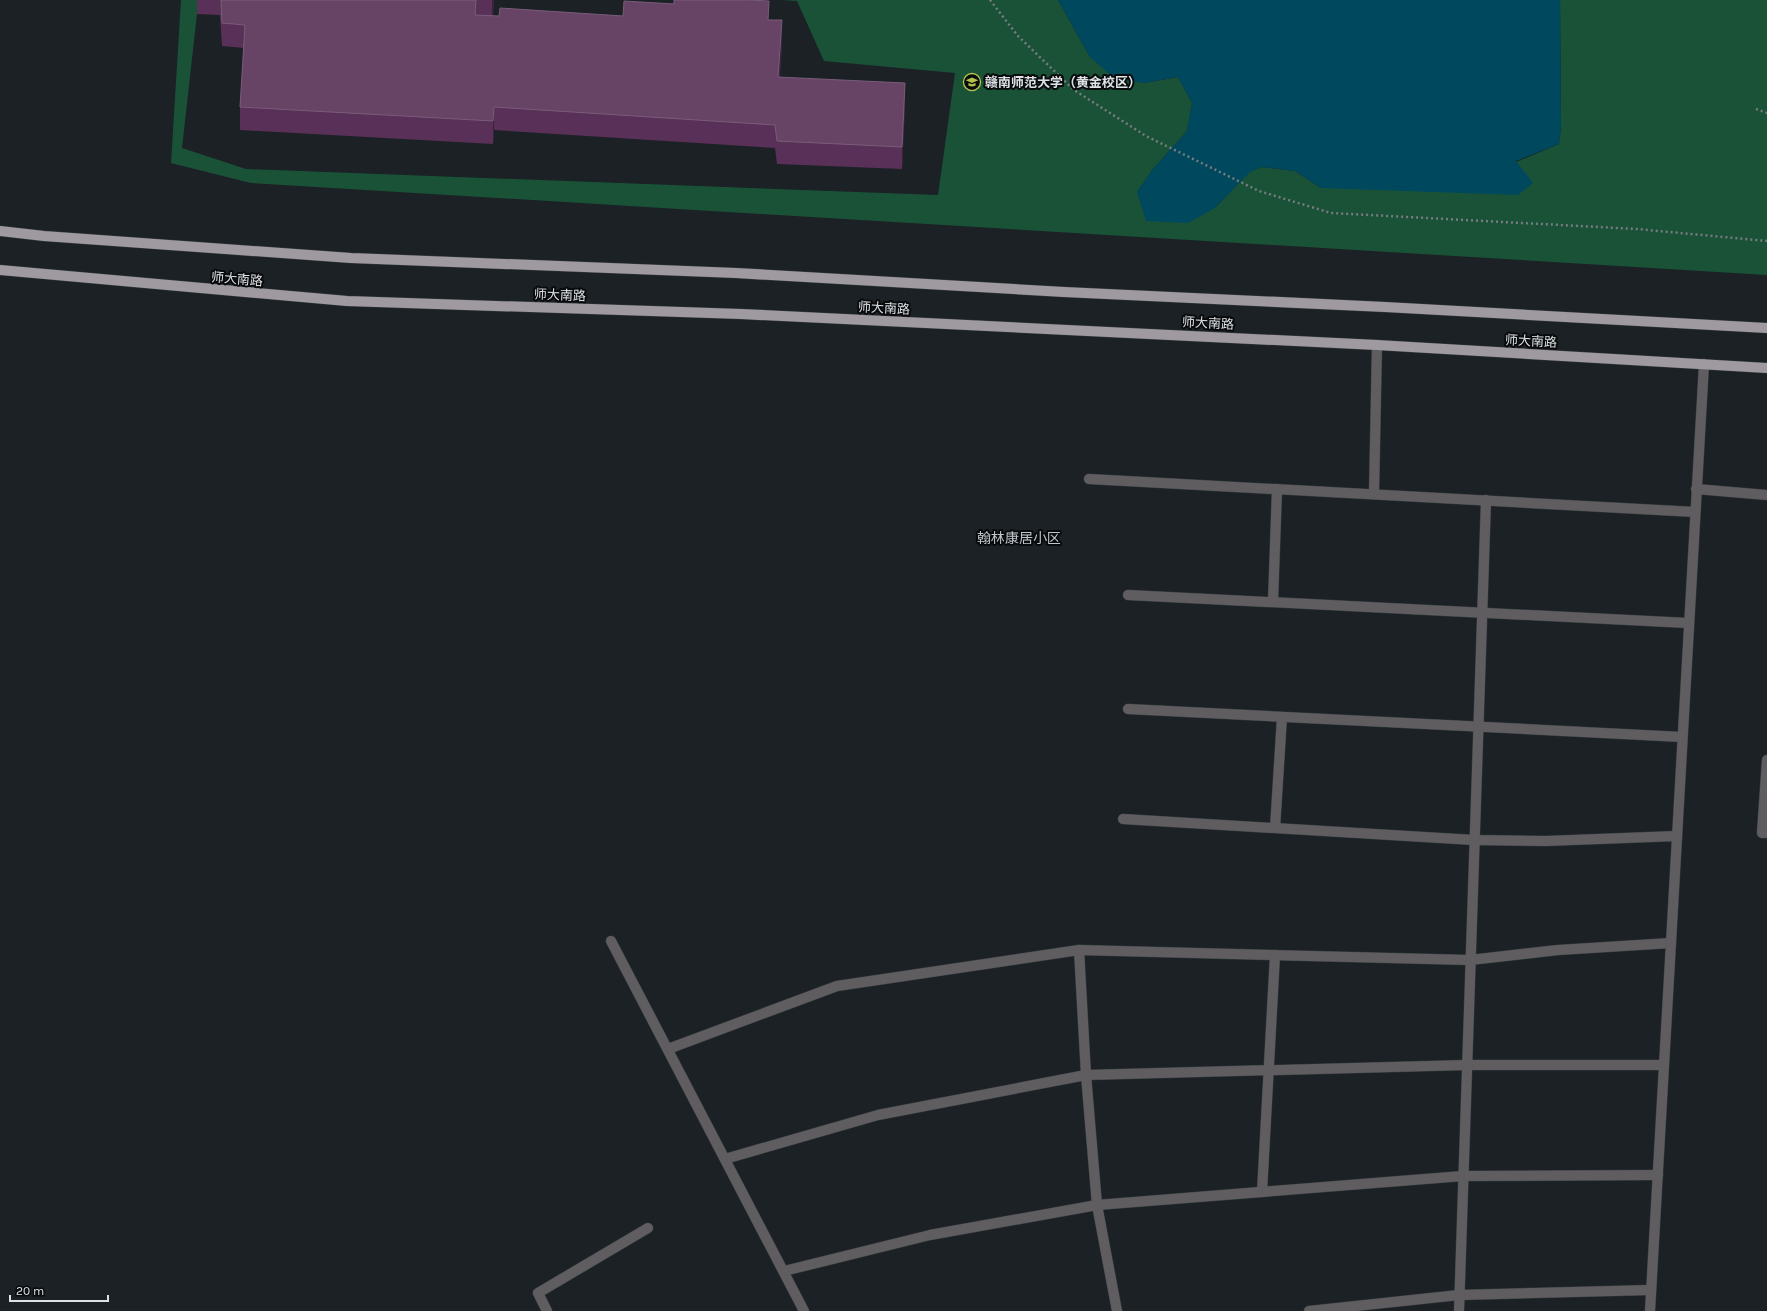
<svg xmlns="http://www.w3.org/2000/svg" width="1767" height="1311" font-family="Karla,'Noto Sans SC',sans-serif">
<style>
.green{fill:#1a5238}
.water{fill:#00485e}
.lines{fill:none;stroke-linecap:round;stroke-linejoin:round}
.minor-casing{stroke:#363c40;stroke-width:11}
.major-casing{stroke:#363c40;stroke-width:11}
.path{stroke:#777c80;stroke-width:2.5;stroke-dasharray:2 3;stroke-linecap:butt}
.minor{stroke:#5f5d5f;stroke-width:10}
.major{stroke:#9f9a9f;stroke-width:10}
.wall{fill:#593057}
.shaded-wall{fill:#3a223c}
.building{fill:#674366;stroke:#7a5c7a}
.labels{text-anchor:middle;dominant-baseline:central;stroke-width:4;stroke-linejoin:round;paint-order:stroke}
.poi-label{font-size:13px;font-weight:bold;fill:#dee2e5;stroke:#080a0c;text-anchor:start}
.street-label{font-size:13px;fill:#dee2e5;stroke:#080a0c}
.neighbourhood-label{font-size:14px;fill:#bfc6cc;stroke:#080a0c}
</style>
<rect width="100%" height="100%" fill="#1b2125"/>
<!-- green -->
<path class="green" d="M 181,0 L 197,0 L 197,14 L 182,148 L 246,169 L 938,195 L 955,73 L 824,61 L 797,1 L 780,0 L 1058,0 L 1090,57 L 1144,83 L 1178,77 L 1192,103 L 1187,131 L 1154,168 L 1137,192 L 1215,208 L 1250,171 L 1262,167 L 1295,171 L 1321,188 L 1516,162 L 1559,144 L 1561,127 L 1560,0 L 1767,0 L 1767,275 L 251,183 L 171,163 Z"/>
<!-- water -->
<path class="water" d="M 1058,0 L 1560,0 L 1561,127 L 1559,144 L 1516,161 L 1533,183 L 1518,195 L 1321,188 L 1295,171 L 1262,167 L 1250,172 L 1215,208 L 1188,223 L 1146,221 L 1137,192 L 1154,168 L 1187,131 L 1192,103 L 1178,77 L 1144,83 L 1115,79 L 1090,57 Z"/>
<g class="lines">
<!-- minor casing -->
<g class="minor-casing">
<g id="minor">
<path d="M 1089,479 L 1695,512"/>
<path d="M 1696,489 L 1767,495"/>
<path d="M 1374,494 L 1377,345"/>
<path d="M 1128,595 L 1688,623"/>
<path d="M 1273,602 L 1277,489"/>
<path d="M 1128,709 L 1682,737"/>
<path d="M 1767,760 L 1762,833 L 1767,833"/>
<path d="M 1123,819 L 1474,840 L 1546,841 L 1677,836"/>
<path d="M 1275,828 L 1282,717"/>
<path d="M 611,941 L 804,1311"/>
<path d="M 1079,950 L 1086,1075 L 1097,1205 L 1117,1311"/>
<path d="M 668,1049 L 837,986 L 1079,950 L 1470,960 L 1558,950 L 1671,943"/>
<path d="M 725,1159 L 878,1115 L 1086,1075 L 1467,1065 L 1664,1065"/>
<path d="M 1262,1192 L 1275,955"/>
<path d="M 784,1271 L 930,1235 L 1097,1205 L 1463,1176 L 1658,1175"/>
<path d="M 547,1311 L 538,1293 L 648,1228"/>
<path d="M 1309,1311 L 1459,1295 L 1651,1290"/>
<path d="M 1459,1311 L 1486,500"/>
<path d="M 1650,1311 L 1704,364"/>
</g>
</g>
<!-- major casing -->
<g class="major-casing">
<g id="major">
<path d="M 0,231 L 44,236 L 351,258 L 736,273 L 1064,292 L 1385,307 L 1767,328"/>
<path d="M 0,270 L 347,301 L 741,314 L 1377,345 L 1767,368"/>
</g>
</g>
<!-- path -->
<g class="path">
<path d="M 990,0 L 1018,36 L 1074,90 L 1146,136 L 1259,191 L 1331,213 L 1637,229 L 1767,241"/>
<path d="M 1756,109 L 1767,113"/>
</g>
<!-- minor -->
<use href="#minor" class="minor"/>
<!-- major -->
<use href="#major" class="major"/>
</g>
<!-- wall -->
<path class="wall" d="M 197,0 L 494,0 L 493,16 L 623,16 L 769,20 L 782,43 L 780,77 L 905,106 L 902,169 L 777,164 L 775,148 L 494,130 L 493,144 L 240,130 L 240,107 L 244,48 L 222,46 L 220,15 L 197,14 Z"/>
<!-- shaded-wall -->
<g class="shaded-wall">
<path d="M 492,0 L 494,0 L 492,22 Z"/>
<path d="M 782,20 L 782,43 L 778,100 L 778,77 Z"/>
<path d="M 905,83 L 905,106 L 902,169 L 902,147 Z"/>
<path d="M 494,107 L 494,130 L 493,144 L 493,121 Z"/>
</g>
<!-- building -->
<path class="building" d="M 221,0 L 476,0 L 475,15 L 499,16 L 500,8 L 623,16 L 624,1 L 674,4 L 674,0 L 748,0 L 769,1 L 768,20 L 782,20 L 778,77 L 905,83 L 902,147 L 777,141 L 775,125 L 494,107 L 493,121 L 240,107 L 245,25 L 222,23 Z"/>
<!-- icons -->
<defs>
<g id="university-ring" transform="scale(0.9)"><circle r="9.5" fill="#080a0c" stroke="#b3c24b" stroke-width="1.5"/><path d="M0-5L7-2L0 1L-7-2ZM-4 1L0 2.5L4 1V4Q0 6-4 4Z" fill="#b3c24b"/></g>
</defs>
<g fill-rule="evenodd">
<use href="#university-ring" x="972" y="82"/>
</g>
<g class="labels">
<!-- poi labels -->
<g class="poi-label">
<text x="985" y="82">赣南师范大学（黄金校区）</text>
</g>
<!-- street labels -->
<g class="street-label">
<text transform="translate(237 279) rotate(5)">师大南路</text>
<text transform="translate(560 295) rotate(2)">师大南路</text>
<text transform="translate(884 308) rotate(3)">师大南路</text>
<text transform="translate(1208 323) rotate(3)">师大南路</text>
<text transform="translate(1531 341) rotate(3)">师大南路</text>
</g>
<!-- neighbourhood labels -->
<g class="neighbourhood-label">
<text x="1019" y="538">翰林康居小区</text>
</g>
</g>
<!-- scale -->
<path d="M10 1295v6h98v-6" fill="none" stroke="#dee2e5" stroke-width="2"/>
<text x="16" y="1295" font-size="12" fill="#dee2e5" stroke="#080a0c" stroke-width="3" paint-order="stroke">20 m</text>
</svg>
